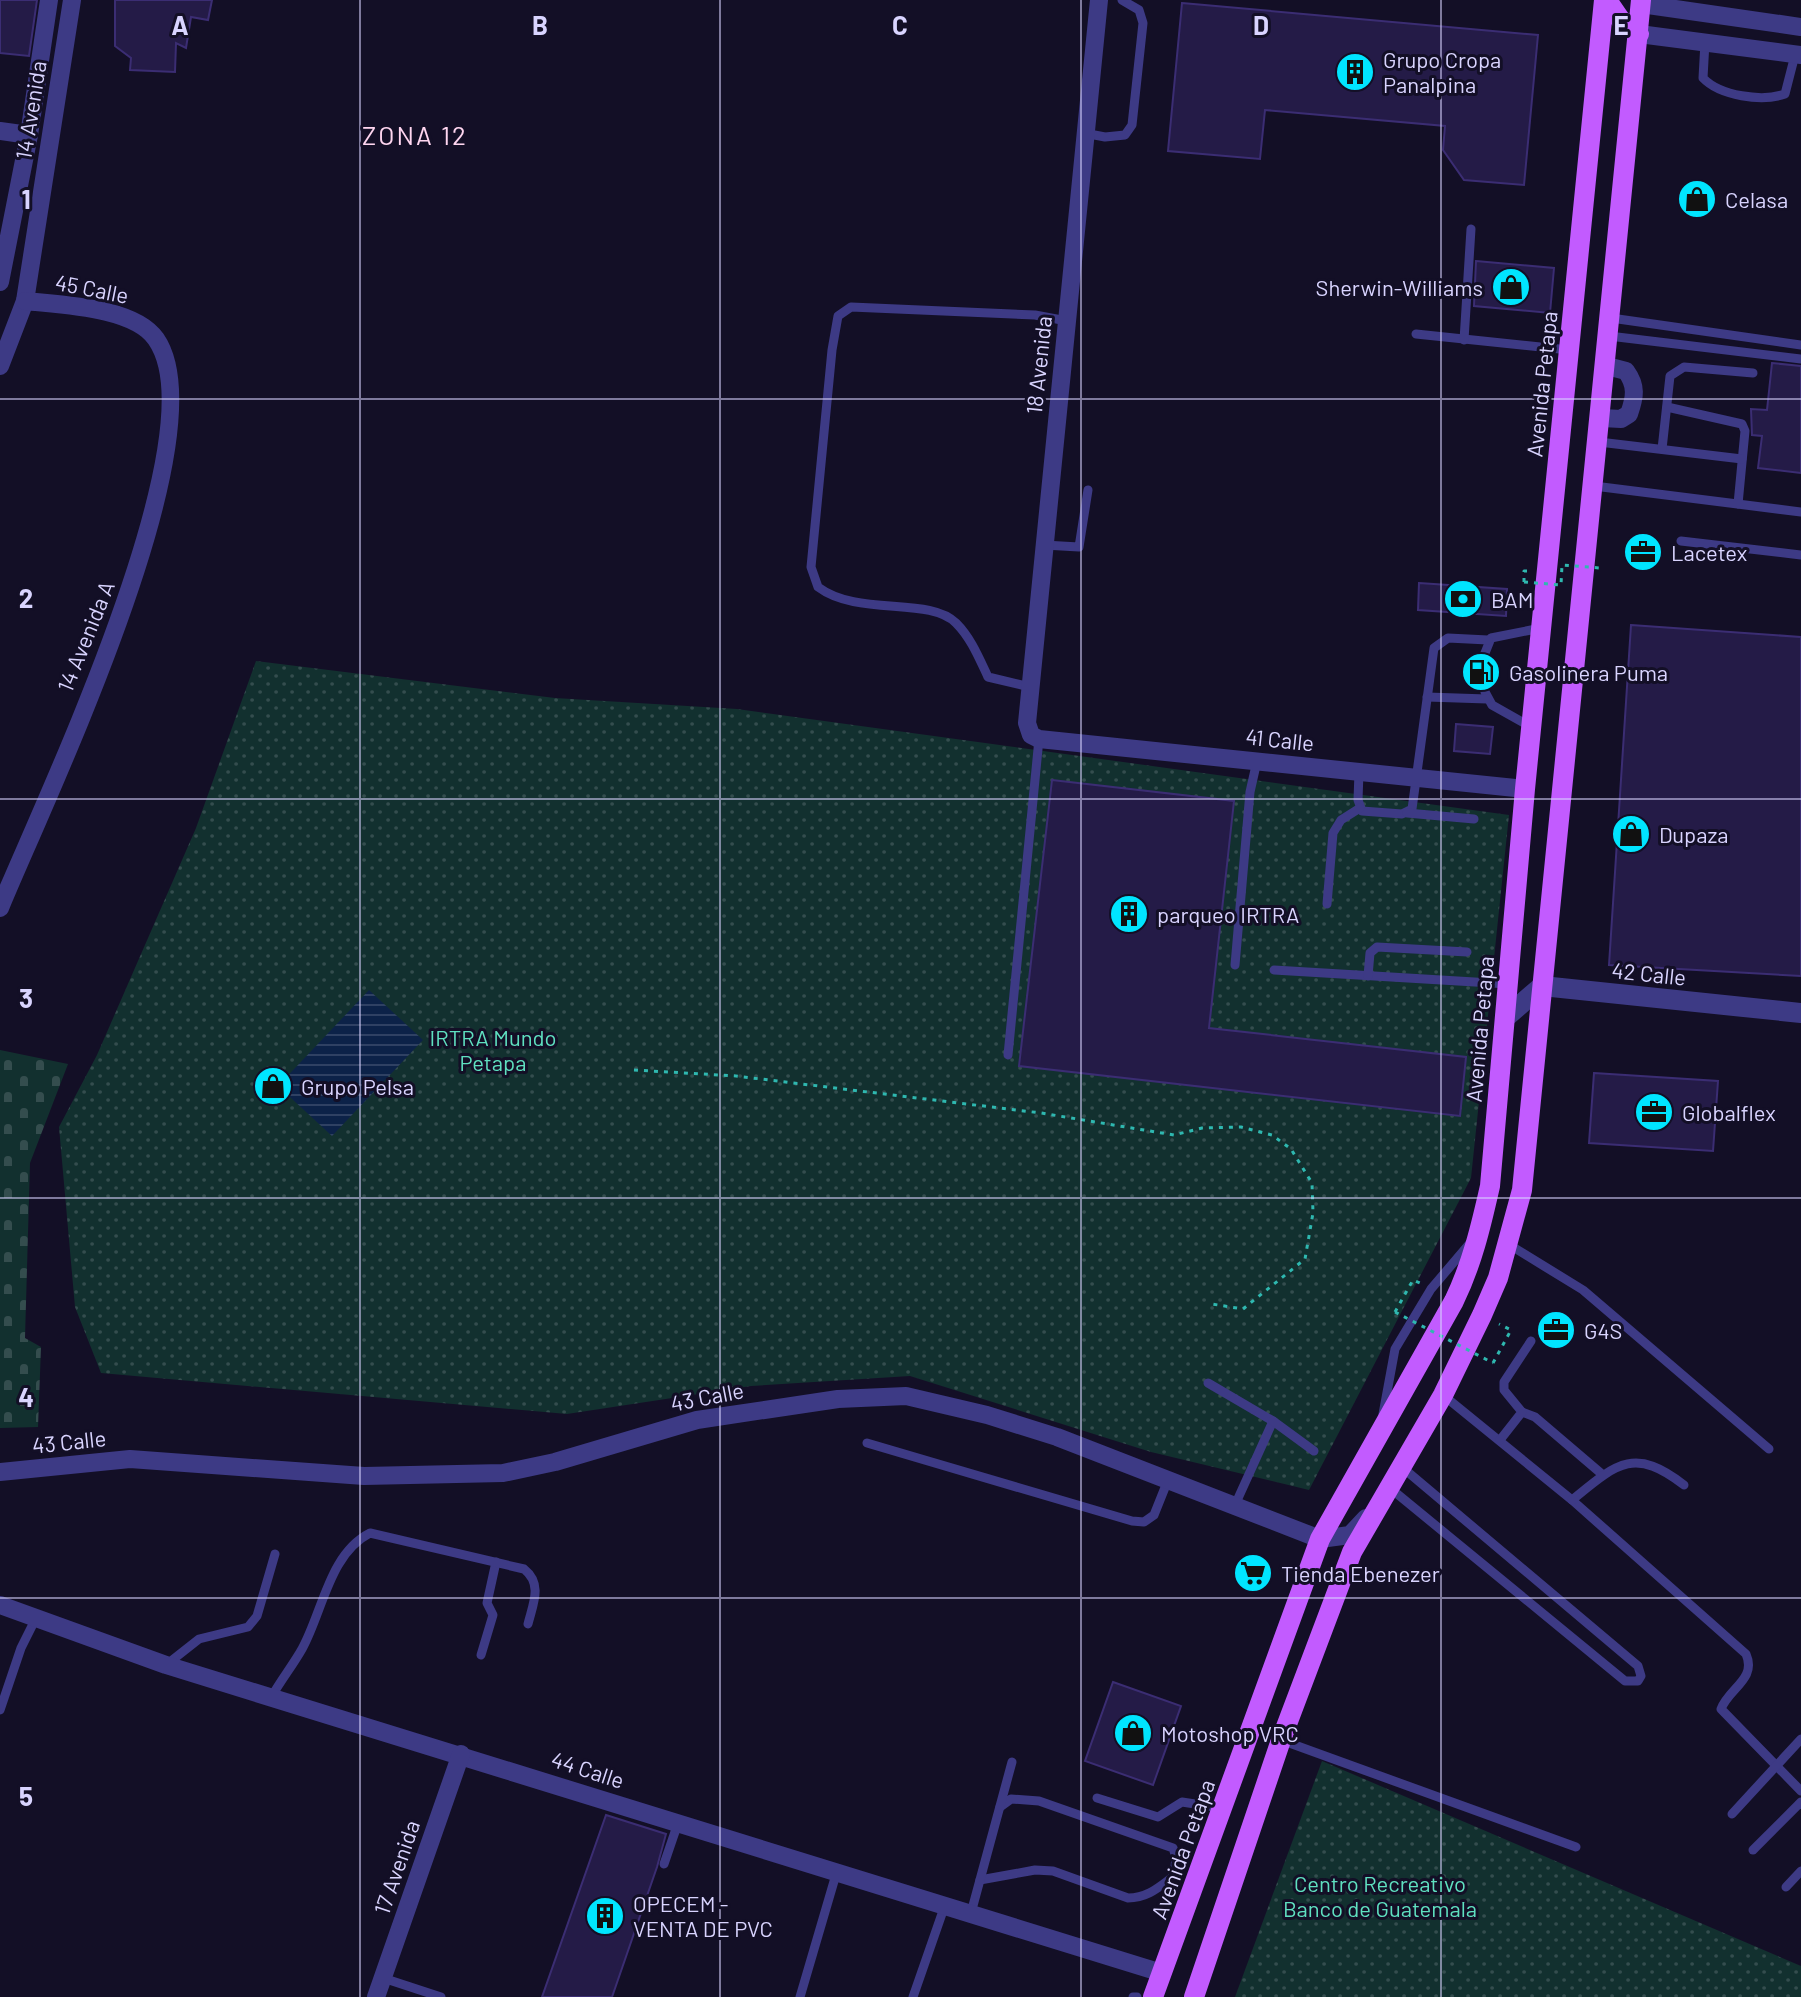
<svg xmlns="http://www.w3.org/2000/svg" width="1801" height="1997" font-family="Barlow,sans-serif">
<style>
.cemetery{fill:url(#cemetery-stones)}
.park{fill:url(#park-dots)}
.water{fill:url(#water-rules)}
.building{fill:#241b47;stroke:#3b2d73;stroke-width:2}
.lines{fill:none;stroke-linecap:round;stroke-linejoin:round}
.path{stroke:#2fb8b0;stroke-width:3;stroke-dasharray:4 6;stroke-linecap:butt}
.service{stroke:#3d3a85;stroke-width:9}
.minor{stroke:#3d3a85;stroke-width:18}
.tertiary{stroke:#3d3a85;stroke-width:20}
.primary{stroke:#c25bff;stroke-width:20}
.path-bridge{stroke:#2fb8b0;stroke-width:3;stroke-dasharray:4 6;stroke-linecap:butt}
.grid{fill:none;stroke:#d9d4ff;stroke-width:2;stroke-opacity:0.55}
.labels{text-anchor:middle;dominant-baseline:central;stroke-width:6;stroke-linejoin:round;paint-order:stroke}
.poi-label{font-size:22px;fill:#d9d4ff;stroke:#130f26;text-anchor:start}
.street-label{font-size:22px;fill:#d9d4ff;stroke:#130f26}
.park-label{font-size:22px;fill:#5fe0c0;stroke:#130f26}
.quarter-label{font-size:26px;letter-spacing:2px;fill:#ffd6f0;stroke:#130f26}
.grid-label{font-size:26px;text-anchor:middle;font-weight:bold;fill:#d9d4ff;stroke:#130f26;stroke-width:6;stroke-linejoin:round;paint-order:stroke}
</style>
<defs>
<pattern id="cemetery-stones" width="16" height="16" patternUnits="userSpaceOnUse" patternTransform="scale(2)"><rect width="16" height="16" fill="#12302f"/><path d="M2 7V4a2 2 0 0 1 4 0v3zM10 15v-3a2 2 0 0 1 4 0v3z" fill="#344d4e"/></pattern>
<pattern id="park-dots" width="8" height="8" patternUnits="userSpaceOnUse" patternTransform="scale(2)"><rect width="8" height="8" fill="#12302f"/><path d="M2 2h.1M6 6h.1" fill="none" stroke="#344d4e" stroke-width="1.8" stroke-linecap="round"/></pattern>
<pattern id="water-rules" width="6" height="5" patternUnits="userSpaceOnUse" patternTransform="scale(2)"><rect width="6" height="5" fill="#0c2248"/><path d="M0 2.5h6" fill="none" stroke="#2f4163"/></pattern>
</defs>
<rect width="100%" height="100%" fill="#130f26"/>
<!-- cemetery -->
<path class="cemetery" d="M 0,1050 L 68,1064 L 30,1163 L 25,1338 L 41,1347 L 38,1427 L 0,1428 Z"/>
<!-- park -->
<g class="park">
<path d="M 256,661 L 555,698 L 737,709 L 1509,815 L 1471,1178 L 1309,1490 L 1151,1452 L 910,1376 L 751,1386 L 567,1414 L 101,1373 L 75,1307 L 59,1127 L 97,1055 L 196,828 Z"/>
<path d="M 1322,1761 L 1801,1966 L 1801,1997 L 1235,1997 Z"/>
</g>
<!-- water -->
<path class="water" d="M 369,990 L 423,1040 L 332,1136 L 278,1086 Z"/>
<!-- building -->
<g class="building">
<path d="M 0,0 L 37,0 L 29,56 L 0,53 Z"/>
<path d="M 115,0 L 212,0 L 208,20 L 191,17 L 186,48 L 176,43 L 175,72 L 130,70 L 131,58 L 115,46 Z"/>
<path d="M 1182,3 L 1538,35 L 1524,185 L 1464,180 L 1443,150 L 1445,126 L 1265,110 L 1260,159 L 1168,151 Z"/>
<path d="M 1476,261 L 1554,268 L 1550,313 L 1474,306 Z"/>
<path d="M 1772,363 L 1801,366 L 1801,473 L 1758,468 L 1762,436 L 1752,435 L 1751,409 L 1767,410 Z"/>
<path d="M 1419,583 L 1507,589 L 1506,616 L 1418,610 Z"/>
<path d="M 1631,625 L 1801,637 L 1801,976 L 1609,965 Z"/>
<path d="M 1456,724 L 1493,727 L 1490,754 L 1454,751 Z"/>
<path d="M 1052,780 L 1234,801 L 1209,1028 L 1466,1057 L 1460,1116 L 1019,1066 Z"/>
<path d="M 1594,1073 L 1718,1081 L 1713,1151 L 1589,1143 Z"/>
<path d="M 1113,1682 L 1181,1706 L 1153,1785 L 1085,1761 Z"/>
<path d="M 606,1815 L 666,1834 L 657,1867 L 612,1997 L 542,1997 Z"/>
</g>
<g class="lines">
<!-- path -->
<g class="path">
<path d="M 1524,582 L 1524,571 L 1529,571"/>
<path d="M 634,1070 L 736,1076 L 1041,1113 L 1174,1135 L 1202,1128 L 1241,1127 L 1272,1135 L 1291,1149 L 1312,1183 L 1313,1213 L 1305,1259 L 1243,1309 L 1212,1304"/>
<path d="M 1395,1312 L 1413,1280 L 1420,1283"/>
<path d="M 1493,1363 L 1511,1330 L 1499,1324"/>
</g>
<!-- service -->
<g class="service">
<path d="M 1705,42 L 1703,78 C 1720,96 1762,102 1785,94 L 1795,55"/>
<path d="M 1084,133 L 1105,137 L 1125,135 L 1132,125 L 1143,23 L 1139,10 L 1122,0"/>
<path d="M 1611,318 L 1801,345"/>
<path d="M 1416,334 L 1569,350"/>
<path d="M 1609,336 L 1801,359"/>
<path d="M 1464,340 L 1471,229"/>
<path d="M 1667,407 L 1742,424 L 1745,431 L 1738,504"/>
<path d="M 1599,442 L 1742,459"/>
<path d="M 1662,449 L 1670,376 L 1684,367 L 1753,373"/>
<path d="M 1594,486 L 1801,512"/>
<path d="M 1681,541 L 1801,555"/>
<path d="M 1044,545 L 1079,547 L 1088,490"/>
<path d="M 1485,653 L 1491,638 L 1541,628"/>
<path d="M 1030,687 L 988,677 C 979,658 971,638 956,623 C 929,596 858,617 818,587 L 811,567 L 832,350 L 838,316 L 851,307 L 1035,315 L 1067,321"/>
<path d="M 1485,692 L 1492,705 L 1531,727"/>
<path d="M 1427,697 L 1487,699"/>
<path d="M 1359,772 L 1358,800 L 1362,811 L 1402,814 L 1412,809 L 1434,648 L 1448,638 L 1488,640"/>
<path d="M 1407,813 L 1474,819"/>
<path d="M 1327,904 L 1333,833 L 1341,820 L 1360,808"/>
<path d="M 1235,965 L 1250,792 L 1257,761"/>
<path d="M 1274,970 L 1508,984"/>
<path d="M 1368,976 L 1370,953 L 1377,947 L 1467,952"/>
<path d="M 1008,1055 L 1039,739"/>
<path d="M 1508,1244 L 1583,1290 L 1769,1449"/>
<path d="M 1208,1383 L 1273,1421 L 1235,1505"/>
<path d="M 1443,1395 L 1572,1500 L 1746,1654 C 1757,1679 1729,1688 1721,1709 L 1801,1791"/>
<path d="M 1522,1412 L 1535,1417 L 1603,1475"/>
<path d="M 1383,1414 L 1395,1349 L 1431,1289 L 1471,1242"/>
<path d="M 1273,1421 L 1314,1451"/>
<path d="M 1500,1440 L 1522,1412 L 1504,1390 L 1504,1382 L 1531,1341"/>
<path d="M 867,1443 L 1132,1521 L 1144,1522 L 1154,1515 L 1168,1480"/>
<path d="M 1390,1488 L 1625,1681 L 1638,1681 L 1641,1676 L 1638,1666 L 1403,1468"/>
<path d="M 1572,1500 C 1616,1464 1634,1446 1684,1485"/>
<path d="M 481,1655 L 493,1615 L 487,1603 L 496,1562"/>
<path d="M 166,1665 L 199,1639 L 248,1627 L 257,1616 L 275,1554"/>
<path d="M 272,1696 C 281,1680 293,1665 302,1649 C 323,1611 329,1554 370,1533 L 524,1569 C 543,1584 533,1604 528,1624"/>
<path d="M 0,1710 L 21,1648 L 36,1618"/>
<path d="M 1281,1740 L 1576,1847"/>
<path d="M 1097,1798 L 1158,1817 L 1182,1802 L 1221,1808"/>
<path d="M 1732,1814 L 1801,1739"/>
<path d="M 1753,1850 L 1801,1802"/>
<path d="M 664,1864 L 678,1823"/>
<path d="M 980,1880 L 1035,1870 L 1053,1871 L 1128,1898 C 1148,1898 1159,1887 1174,1876 L 1176,1857 L 1173,1848 L 1039,1801 L 1011,1799 L 1000,1807"/>
<path d="M 1786,1887 L 1801,1871"/>
<path d="M 971,1913 L 1012,1762"/>
<path d="M 383,1978 L 441,1997"/>
<path d="M 800,1997 L 837,1871"/>
<path d="M 913,1997 L 945,1905"/>
<path d="M 1133,1997 L 1137,1997"/>
</g>
<!-- minor -->
<g class="minor">
<path d="M 1099,0 L 1027,723 L 1031,735 L 1039,739 L 1525,789"/>
<path d="M 1641,4 L 1801,27"/>
<path d="M 1639,34 L 1801,55"/>
<path d="M 0,131 L 29,135"/>
<path d="M 0,282 L 29,135 L 49,0"/>
<path d="M 0,366 L 25,301 L 72,0"/>
<path d="M 1602,418 L 1621,419 L 1629,414 C 1635,397 1637,386 1626,371 L 1607,366"/>
<path d="M 0,908 C 43,803 222,434 156,339 C 134,307 61,305 25,301"/>
<path d="M 0,1472 L 130,1459 L 364,1476 L 503,1473 L 555,1462 L 697,1420 L 838,1399 L 906,1396 L 987,1415 L 1057,1437 L 1320,1539 L 1350,1535 L 1366,1518"/>
<path d="M 0,1605 L 166,1665 L 1162,1973"/>
<path d="M 376,1997 L 461,1754"/>
</g>
<!-- tertiary -->
<path class="tertiary" d="M 1505,1018 L 1542,986 L 1801,1013"/>
<!-- primary -->
<g class="primary">
<path d="M 1607,0 L 1620,19 L 1639,34"/>
<path d="M 1153,1997 L 1320,1539 L 1454,1301 C 1472,1264 1481,1226 1490,1186 L 1525,789 L 1604,0"/>
<path d="M 1194,1997 L 1281,1740 L 1352,1552 L 1443,1395 L 1482,1315 L 1498,1278 L 1522,1190 L 1641,0"/>
</g>
<!-- path-bridge -->
<g class="path-bridge">
<path d="M 1524,582 L 1561,585 L 1562,565 L 1600,568"/>
<path d="M 1395,1312 L 1493,1363"/>
</g>
</g>
<!-- grid -->
<path class="grid" d="M 360,0 L 360,1997M 720,0 L 720,1997M 1081,0 L 1081,1997M 1441,0 L 1441,1997M 0,399 L 1801,399M 0,799 L 1801,799M 0,1198 L 1801,1198M 0,1598 L 1801,1598"/>
<!-- icons -->
<defs>
<g id="building-disc" transform="scale(2)"><circle r="9.5" fill="#00e5ff" stroke="#130f26"/><path d="M-4-6H4V6H1V3H-1V6H-4ZM-2.5-4.3h1.7v1.8h-1.7ZM.8-4.3h1.7v1.8H.8ZM-2.5-1h1.7V.8h-1.7ZM.8-1h1.7V.8H.8Z" fill="#111"/></g>
<g id="shop-disc" transform="scale(2)"><circle r="9.5" fill="#00e5ff" stroke="#130f26"/><path d="M-5-2.5h2.3a2.7 3.5 0 0 1 5.4 0H5L5.5 6h-11ZM-1.5-2.5h3a1.5 2.3 0 0 0-3 0Z" fill="#111"/></g>
<g id="office-disc" transform="scale(2)"><circle r="9.5" fill="#00e5ff" stroke="#130f26"/><path d="M-6-3h4V-5.5h4V-3h4V5H-6ZM-1-4.5V-3h2v-1.5ZM-6 0V1H6V0Z" fill="#111"/></g>
<g id="bank-disc" transform="scale(2)"><circle r="9.5" fill="#00e5ff" stroke="#130f26"/><path d="M-6-4H6V4H-6ZM0-2.3a2.3 2.3 0 1 0 0 4.6a2.3 2.3 0 1 0 0-4.6Z" fill="#111"/></g>
<g id="fuel-disc" transform="scale(2)"><circle r="9.5" fill="#00e5ff" stroke="#130f26"/><path d="M-5.5-6h7V0h2V4h1.3V-2.5L3-4.5l.8-.8L6-3V5H2.5V1h-1V6h-7ZM-4.2-4.7v3.2H.2V-4.7Z" fill="#111"/></g>
<g id="supermarket-disc" transform="scale(2)"><circle r="9.5" fill="#00e5ff" stroke="#130f26"/><path d="M-6-5.5h2.5l.6 2H6L4.5 2H-2.5L-4.4-4H-6ZM-1.5 3.2a1.3 1.3 0 1 0 .1 0ZM3 3.2a1.3 1.3 0 1 0 .1 0Z" fill="#111"/></g>
</defs>
<g fill-rule="evenodd">
<use href="#building-disc" x="1355" y="72"/>
<use href="#shop-disc" x="1697" y="199"/>
<use href="#shop-disc" x="1511" y="287"/>
<use href="#office-disc" x="1643" y="552"/>
<use href="#bank-disc" x="1463" y="599"/>
<use href="#fuel-disc" x="1481" y="672"/>
<use href="#shop-disc" x="1631" y="834"/>
<use href="#building-disc" x="1129" y="914"/>
<use href="#shop-disc" x="273" y="1086"/>
<use href="#office-disc" x="1654" y="1112"/>
<use href="#office-disc" x="1556" y="1330"/>
<use href="#supermarket-disc" x="1253" y="1573"/>
<use href="#shop-disc" x="1133" y="1733"/>
<use href="#building-disc" x="605" y="1916"/>
</g>
<g class="labels">
<!-- poi labels -->
<g class="poi-label">
<text x="1383" y="59">Grupo Cropa<tspan x="1383" dy="25">Panalpina</tspan></text>
<text x="1725" y="199">Celasa</text>
<text x="1483" y="287" text-anchor="end">Sherwin-Williams</text>
<text x="1671" y="552">Lacetex</text>
<text x="1491" y="599">BAM</text>
<text x="1509" y="672">Gasolinera Puma</text>
<text x="1659" y="834">Dupaza</text>
<text x="1157" y="914">parqueo IRTRA</text>
<text x="301" y="1086">Grupo Pelsa</text>
<text x="1682" y="1112">Globalflex</text>
<text x="1584" y="1330">G4S</text>
<text x="1281" y="1573">Tienda Ebenezer</text>
<text x="1161" y="1733">Motoshop VRC</text>
<text x="633" y="1903">OPECEM -<tspan x="633" dy="25">VENTA DE PVC</tspan></text>
</g>
<!-- street labels -->
<g class="street-label">
<text transform="translate(30 110) rotate(-81)">14 Avenida</text>
<text transform="translate(92 288) rotate(11)">45 Calle</text>
<text transform="translate(1038 365) rotate(-84)">18 Avenida</text>
<text transform="translate(1541 384) rotate(-84)">Avenida Petapa</text>
<text transform="translate(85 636) rotate(-68)">14 Avenida A</text>
<text transform="translate(1280 739) rotate(6)">41 Calle</text>
<text transform="translate(1649 973) rotate(6)">42 Calle</text>
<text transform="translate(1479 1029) rotate(-85)">Avenida Petapa</text>
<text transform="translate(707 1396) rotate(-11)">43 Calle</text>
<text transform="translate(69 1441) rotate(-6)">43 Calle</text>
<text transform="translate(588 1769) rotate(18)">44 Calle</text>
<text transform="translate(1182 1849) rotate(-70)">Avenida Petapa</text>
<text transform="translate(396 1867) rotate(-71)">17 Avenida</text>
</g>
<!-- park labels -->
<g class="park-label">
<text x="493" y="1037">IRTRA Mundo<tspan x="493" dy="25">Petapa</tspan></text>
<text x="1380" y="1883">Centro Recreativo<tspan x="1380" dy="25">Banco de Guatemala</tspan></text>
</g>
<!-- quarter labels -->
<g class="quarter-label">
<text x="415" y="134">ZONA 12</text>
</g>
</g>
<g class="grid-label">
<text x="180" y="35">A</text>
<text x="540" y="35">B</text>
<text x="900" y="35">C</text>
<text x="1261" y="35">D</text>
<text x="1621" y="35">E</text>
<text x="26" y="209">1</text>
<text x="26" y="608">2</text>
<text x="26" y="1008">3</text>
<text x="26" y="1407">4</text>
<text x="26" y="1806">5</text>
</g>
</svg>
